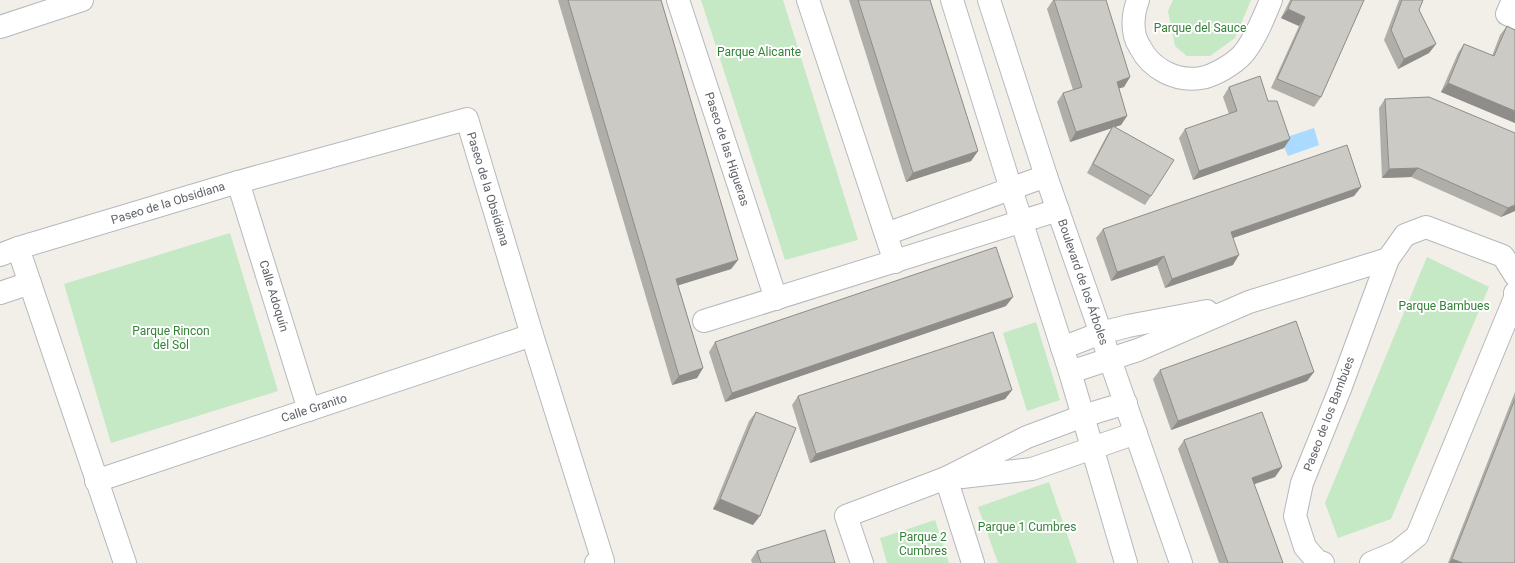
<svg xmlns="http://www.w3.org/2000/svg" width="1515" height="563" font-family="Roboto,sans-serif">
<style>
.green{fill:#c5e8c5}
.water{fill:#aadaff}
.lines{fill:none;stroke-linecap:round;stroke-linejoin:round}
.minor-casing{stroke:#b5b8bc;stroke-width:24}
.secondary-casing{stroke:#b6babf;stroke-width:24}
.minor{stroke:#fff;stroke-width:22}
.secondary{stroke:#fff;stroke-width:22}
.wall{fill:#afaea9}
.shaded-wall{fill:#8f8d8a}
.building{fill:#cccac5;stroke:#8f8d8a}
.labels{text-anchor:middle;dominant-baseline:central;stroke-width:4;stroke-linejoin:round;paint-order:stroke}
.park-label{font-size:12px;fill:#348238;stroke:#fff}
.street-label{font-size:12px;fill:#5f6368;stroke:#fff}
</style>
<rect width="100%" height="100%" fill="#f1efe8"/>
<!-- green -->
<g class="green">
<path d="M 701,0 L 783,0 L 858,240 L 785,260 Z"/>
<path d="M 1173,0 L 1251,0 L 1235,38 L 1210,56 L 1187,56 L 1175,46 L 1168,11 Z"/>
<path d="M 230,233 L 278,391 L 111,443 L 64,284 Z"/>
<path d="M 1427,257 L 1489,287 L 1391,519 L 1338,538 L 1325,503 Z"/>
<path d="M 1036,322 L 1060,400 L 1027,411 L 1003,333 Z"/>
<path d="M 1049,482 L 1077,563 L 998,563 L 978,507 Z"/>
<path d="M 935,520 L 949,563 L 887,563 L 880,538 Z"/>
</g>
<!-- water -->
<path class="water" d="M 1314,128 L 1319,145 L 1288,156 L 1281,139 Z"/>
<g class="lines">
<!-- minor casing -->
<g class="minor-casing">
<g id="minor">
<path d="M 678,0 L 776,299"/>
<path d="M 808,0 L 895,262"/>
<path d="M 1138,0 C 1134,11 1132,24 1135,36 C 1136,40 1138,44 1140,47 C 1151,69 1176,82 1201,78 C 1214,76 1234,64 1243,54 C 1255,40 1264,17 1271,0"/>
<path d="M 1513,0 L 1507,14 L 1515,18"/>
<path d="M 0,27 L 82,0"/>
<path d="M 238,182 L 309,410"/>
<path d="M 886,234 L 1046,176"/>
<path d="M 18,248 L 125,563"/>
<path d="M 0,255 L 18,248 L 238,182 L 467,119 L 532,335 L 603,561 L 596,563"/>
<path d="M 0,293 L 30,283"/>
<path d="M 704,321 L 1058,210"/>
<path d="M 1062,348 L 1101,333 L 1128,326 L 1207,311"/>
<path d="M 1070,372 L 1138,350 L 1249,302 L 1388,259"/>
<path d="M 962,477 L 1032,469 L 1136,433"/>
<path d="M 946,478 L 973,563"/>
<path d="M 96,481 L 532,335"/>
<path d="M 862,563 L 846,516 L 946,478 L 1027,437 L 1083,416 L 1126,403"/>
<path d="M 1323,563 L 1317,561 L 1305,547 L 1295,516 L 1302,483 L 1340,389 L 1388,259 L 1405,235 L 1426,227 L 1503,256 L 1515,275"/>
<path d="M 1371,563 L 1397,552 L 1417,536 L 1515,298 L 1515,293"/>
</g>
</g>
<!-- secondary casing -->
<g class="secondary-casing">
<g id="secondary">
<path d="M 952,0 L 1011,189 L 1070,372 L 1126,563"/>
<path d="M 989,0 L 1046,176 L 1181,563"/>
</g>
</g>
<!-- minor -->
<use href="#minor" class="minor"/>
<!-- secondary -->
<use href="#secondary" class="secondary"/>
</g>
<!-- wall -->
<g class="wall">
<path d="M 558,0 L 661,0 L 738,260 L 731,269 L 678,285 L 703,368 L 697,378 L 672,385 Z"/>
<path d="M 849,0 L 930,0 L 978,151 L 971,161 L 906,182 Z"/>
<path d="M 1053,0 L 1106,0 L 1130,77 L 1124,87 L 1119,88 L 1127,116 L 1121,125 L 1115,127 L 1151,196 L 1145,205 L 1087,173 L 1107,135 L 1112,128 L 1070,142 L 1057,102 L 1063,93 L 1073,90 L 1047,9 Z"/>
<path d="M 1290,0 L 1364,0 L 1321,97 L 1314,107 L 1271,88 L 1299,26 L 1281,18 Z"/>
<path d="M 1399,0 L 1423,0 L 1419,10 L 1436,44 L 1429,53 L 1398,69 L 1384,40 Z"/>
<path d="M 1507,26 L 1515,123 L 1441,92 L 1458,53 L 1464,44 L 1492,56 L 1500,35 Z"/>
<path d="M 1229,87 L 1284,148 L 1193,180 L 1179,138 L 1185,129 L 1229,114 L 1223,97 Z"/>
<path d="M 1385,99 L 1515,133 L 1515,211 L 1501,217 L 1411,177 L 1382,178 L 1379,108 Z"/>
<path d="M 1361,187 L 1354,196 L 1233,238 L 1233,265 L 1165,288 L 1157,265 L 1111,281 L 1096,238 L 1103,229 Z"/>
<path d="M 1006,306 L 725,402 L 709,352 L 715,342 Z"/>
<path d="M 1160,370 L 1314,372 L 1307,381 L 1171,430 L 1153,379 Z"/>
<path d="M 1012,390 L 1005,399 L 810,463 L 792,405 L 798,396 Z"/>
<path d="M 1515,392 L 1515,563 L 1448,563 Z"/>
<path d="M 756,412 L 753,525 L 713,509 L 749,421 Z"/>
<path d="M 1184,440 L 1282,467 L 1275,477 L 1254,484 L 1283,563 L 1219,563 L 1178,449 Z"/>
<path d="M 757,551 L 835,563 L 752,563 L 751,560 Z"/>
</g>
<!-- shaded-wall -->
<g class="shaded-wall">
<path d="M 1288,9 L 1305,17 L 1299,26 L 1281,18 Z"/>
<path d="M 1436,44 L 1429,53 L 1398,69 L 1404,59 Z"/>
<path d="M 1130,77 L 1124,87 L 1110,91 L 1117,82 Z"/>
<path d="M 1448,83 L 1515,111 L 1515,123 L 1441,92 Z"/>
<path d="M 1127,116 L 1121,125 L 1070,142 L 1076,132 Z"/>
<path d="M 1290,139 L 1284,148 L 1193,180 L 1199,171 Z"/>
<path d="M 978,151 L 971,161 L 906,182 L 913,173 Z"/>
<path d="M 1418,168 L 1411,177 L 1382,178 L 1389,169 Z"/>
<path d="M 1361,187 L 1354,196 L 1224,241 L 1231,232 Z"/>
<path d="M 1515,205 L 1515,211 L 1501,217 L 1508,208 Z"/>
<path d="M 1239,255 L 1233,265 L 1165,288 L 1172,279 Z"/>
<path d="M 1164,256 L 1157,265 L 1111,281 L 1117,272 Z"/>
<path d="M 738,260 L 731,269 L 670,288 L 676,279 Z"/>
<path d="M 1013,297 L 1006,306 L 725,402 L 732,393 Z"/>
<path d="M 703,368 L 697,378 L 672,385 L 679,376 Z"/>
<path d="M 1314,372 L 1307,381 L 1171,430 L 1178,421 Z"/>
<path d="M 1012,390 L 1005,399 L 810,463 L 816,454 Z"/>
<path d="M 1282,467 L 1275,477 L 1246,487 L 1252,478 Z"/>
<path d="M 720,499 L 760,516 L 753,525 L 713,509 Z"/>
<path d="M 1452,559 L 1463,563 L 1449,563 Z"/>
</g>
<!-- building -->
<g class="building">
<path d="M 568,0 L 661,0 L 738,260 L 676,279 L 703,368 L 679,376 Z"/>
<path d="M 858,0 L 930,0 L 978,151 L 913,173 Z"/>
<path d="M 1054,0 L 1106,0 L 1130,77 L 1117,82 L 1127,116 L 1076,132 L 1063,93 L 1082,87 Z"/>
<path d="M 1292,0 L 1364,0 L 1321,97 L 1277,79 L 1305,17 L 1288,9 Z"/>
<path d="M 1402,0 L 1423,0 L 1419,10 L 1436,44 L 1404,59 L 1391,30 Z"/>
<path d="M 1507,26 L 1515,30 L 1515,111 L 1448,83 L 1464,44 L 1494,56 Z"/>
<path d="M 1260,76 L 1268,101 L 1277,101 L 1290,139 L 1199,171 L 1185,129 L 1237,111 L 1229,87 Z"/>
<path d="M 1429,97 L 1515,133 L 1515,205 L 1508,208 L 1418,168 L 1389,169 L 1385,99 Z"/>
<path d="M 1113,126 L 1174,160 L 1151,196 L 1093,164 Z"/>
<path d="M 1347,145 L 1361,187 L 1231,232 L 1239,255 L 1172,279 L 1164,256 L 1117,272 L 1103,229 Z"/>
<path d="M 996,247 L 1013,297 L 732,393 L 715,342 Z"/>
<path d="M 1296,321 L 1314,372 L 1178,421 L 1160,370 Z"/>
<path d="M 993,332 L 1012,390 L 816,454 L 798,396 Z"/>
<path d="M 1515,399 L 1515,563 L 1463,563 L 1452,559 Z"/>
<path d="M 756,412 L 796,428 L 760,516 L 720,499 Z"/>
<path d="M 1262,412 L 1282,467 L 1252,478 L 1283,563 L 1228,563 L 1184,440 Z"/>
<path d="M 825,530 L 835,563 L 761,563 L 757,551 Z"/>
</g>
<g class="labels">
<!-- park labels -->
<g class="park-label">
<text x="1200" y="28">Parque del Sauce</text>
<text x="759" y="52">Parque Alicante</text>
<text x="1444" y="306">Parque Bambues</text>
<text x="171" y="331">Parque Rincon<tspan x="171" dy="14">del Sol</tspan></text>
<text x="1027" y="527">Parque 1 Cumbres</text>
<text x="923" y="537">Parque 2<tspan x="923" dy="14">Cumbres</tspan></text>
</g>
<!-- street labels -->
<g class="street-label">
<text transform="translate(727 149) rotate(72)">Paseo de las Higueras</text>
<text transform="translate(488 189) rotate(73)">Paseo de la Obsidiana</text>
<text transform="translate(168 203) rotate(-17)">Paseo de la Obsidiana</text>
<text transform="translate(1083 282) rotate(71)">Boulevard de los Árboles</text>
<text transform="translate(274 296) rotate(73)">Calle Adoquín</text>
<text transform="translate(314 408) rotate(-18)">Calle Granito</text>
<text transform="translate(1329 414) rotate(-69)">Paseo de los Bambúes</text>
</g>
</g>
</svg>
